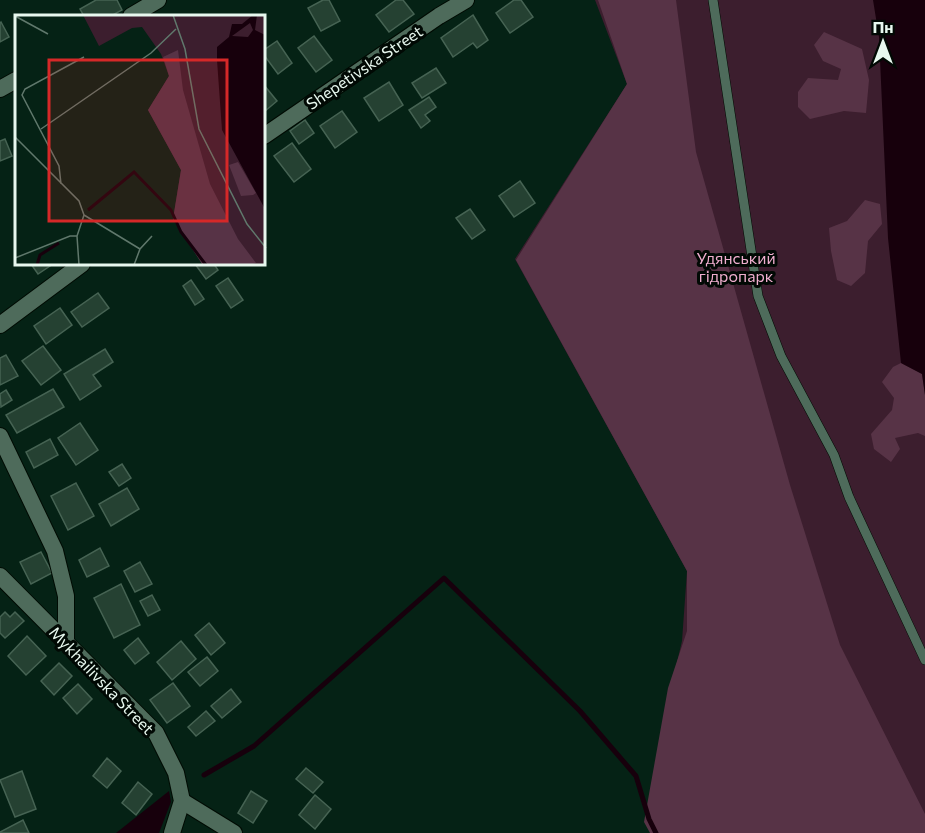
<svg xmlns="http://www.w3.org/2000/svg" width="925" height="833" font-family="Commissioner,sans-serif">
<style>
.green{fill:#3c1e2e}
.forest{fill:#573346}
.water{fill:#17000c}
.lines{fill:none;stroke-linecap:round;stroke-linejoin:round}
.stream{stroke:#17000c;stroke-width:5}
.building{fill:#254132;stroke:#466353;stroke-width:1.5}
.service-casing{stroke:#000b03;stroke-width:10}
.minor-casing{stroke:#000b03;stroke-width:18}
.service{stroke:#4e6b5b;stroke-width:9}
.minor{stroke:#4e6b5b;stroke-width:16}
.labels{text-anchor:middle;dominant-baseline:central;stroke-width:6;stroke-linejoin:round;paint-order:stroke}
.street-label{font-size:16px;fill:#e8f8ef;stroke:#010904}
.park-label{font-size:16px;fill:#f0aecf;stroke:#010904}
.inset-river{fill:none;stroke:#17000c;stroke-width:3}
.inset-road{fill:none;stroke:#60786c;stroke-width:1.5}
.view{fill:#d62828;fill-opacity:0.15;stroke:#d62828;stroke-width:3}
.inset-edge{fill:none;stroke:#e8f8ef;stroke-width:3}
</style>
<rect width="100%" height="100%" fill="#052215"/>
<!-- green -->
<path class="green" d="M 595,0 L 925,0 L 925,833 L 670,692 L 682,641 L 687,571 L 515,259 L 627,84 Z"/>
<!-- forest -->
<g class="forest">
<path d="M 598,0 L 676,0 L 696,152 L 790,485 L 840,645 L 925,814 L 925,833 L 650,833 L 644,822 L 668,688 L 687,631 L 687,571 L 516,260 L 627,84 Z"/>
<path d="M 824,32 L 862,49 L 869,80 L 866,113 L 844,111 L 810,119 L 798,107 L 798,92 L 808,78 L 838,80 L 841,69 L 823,61 L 814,45 Z"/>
<path d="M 865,200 L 880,204 L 882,224 L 868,241 L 865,273 L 851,286 L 837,280 L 831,251 L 829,228 L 847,221 Z"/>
<path d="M 901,363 L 922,374 L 925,395 L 925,436 L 918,433 L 895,438 L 900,449 L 891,462 L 874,449 L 871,434 L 892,410 L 894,398 L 882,382 L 893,367 Z"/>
</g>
<!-- water -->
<g class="water">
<path d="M 873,0 L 925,0 L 925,395 L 922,374 L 901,363 L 888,238 L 879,37 Z"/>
<path d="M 169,791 L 171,802 L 159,833 L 116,833 Z"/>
</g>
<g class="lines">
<!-- stream -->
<path class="stream" d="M 204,775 L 254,746 L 444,578 L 580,711 L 636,776 L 649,819 L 656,833"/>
</g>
<!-- building -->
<g class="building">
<path d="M 96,0 L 117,0 L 122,10 L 111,16 L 84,16 L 80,9 Z"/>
<path d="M 323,0 L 329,0 L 340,21 L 321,31 L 308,8 Z"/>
<path d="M 396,0 L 403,0 L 414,14 L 389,32 L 376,15 Z"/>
<path d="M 514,0 L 521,0 L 533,17 L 510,33 L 496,13 Z"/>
<path d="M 473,15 L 488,40 L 477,48 L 473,43 L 453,57 L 441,38 Z"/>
<path d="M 1,22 L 9,37 L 0,42 L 0,23 Z"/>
<path d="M 314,36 L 332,60 L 316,72 L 298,48 Z"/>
<path d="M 277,41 L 292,63 L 278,74 L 264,55 L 264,50 Z"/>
<path d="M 436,68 L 446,83 L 422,98 L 412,83 Z"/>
<path d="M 389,82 L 403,105 L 379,121 L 364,98 Z"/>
<path d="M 264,85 L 277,101 L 264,112 Z"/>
<path d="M 429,97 L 436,107 L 425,115 L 430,121 L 421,128 L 409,110 Z"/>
<path d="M 342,111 L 357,132 L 335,148 L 320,126 Z"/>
<path d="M 305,120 L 314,133 L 299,144 L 290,131 Z"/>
<path d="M 5,139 L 12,156 L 0,161 L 0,141 Z"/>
<path d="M 292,143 L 311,169 L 294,182 L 274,156 Z"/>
<path d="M 520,181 L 535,203 L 514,217 L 499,196 Z"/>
<path d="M 470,209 L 485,230 L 472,239 L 456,218 Z"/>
<path d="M 31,264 L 53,264 L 38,274 Z"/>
<path d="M 195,264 L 214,264 L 218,270 L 206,279 Z"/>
<path d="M 228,278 L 243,300 L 231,308 L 216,286 Z"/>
<path d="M 191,280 L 204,299 L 195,305 L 183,286 Z"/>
<path d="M 98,293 L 109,308 L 82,327 L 71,312 Z"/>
<path d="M 60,308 L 72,325 L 46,344 L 34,326 Z"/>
<path d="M 43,346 L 61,370 L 41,385 L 22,361 Z"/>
<path d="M 105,349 L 113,362 L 93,375 L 101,386 L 80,400 L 64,374 Z"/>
<path d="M 6,355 L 18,376 L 0,385 L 0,358 Z"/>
<path d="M 53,389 L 64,407 L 17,433 L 6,415 Z"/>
<path d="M 6,390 L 12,400 L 1,407 L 0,394 Z"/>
<path d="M 80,423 L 98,450 L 76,465 L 58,438 Z"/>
<path d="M 50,439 L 58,455 L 34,468 L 26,452 Z"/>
<path d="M 122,464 L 131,478 L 119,486 L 109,472 Z"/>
<path d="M 76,483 L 94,516 L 68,530 L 51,496 Z"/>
<path d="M 127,488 L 139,509 L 111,526 L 99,504 Z"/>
<path d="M 100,548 L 109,566 L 87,577 L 79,560 Z"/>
<path d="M 41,552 L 52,573 L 31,584 L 20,562 Z"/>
<path d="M 140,562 L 152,584 L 135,592 L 124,571 Z"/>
<path d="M 121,584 L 140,625 L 114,638 L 94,598 Z"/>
<path d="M 152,595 L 160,610 L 148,616 L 140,601 Z"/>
<path d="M 5,612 L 10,617 L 15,612 L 24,621 L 5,638 L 0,633 L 0,617 Z"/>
<path d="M 209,623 L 225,643 L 211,655 L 195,635 Z"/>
<path d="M 27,636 L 46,656 L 26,675 L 8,656 Z"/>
<path d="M 138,638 L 149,653 L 135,664 L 124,650 Z"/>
<path d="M 181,641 L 196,659 L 172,680 L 157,662 Z"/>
<path d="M 207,657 L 218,671 L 200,686 L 188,672 Z"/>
<path d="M 59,663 L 72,676 L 54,695 L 41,681 Z"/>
<path d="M 173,683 L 190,706 L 167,723 L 150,700 Z"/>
<path d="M 78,684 L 92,699 L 77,714 L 63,698 Z"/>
<path d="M 231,689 L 241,702 L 222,718 L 211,706 Z"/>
<path d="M 206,711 L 215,721 L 196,736 L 188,727 Z"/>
<path d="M 107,758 L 121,771 L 107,788 L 93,776 Z"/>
<path d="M 306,768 L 323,782 L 313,793 L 296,779 Z"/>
<path d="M 22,771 L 36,809 L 15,817 L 0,780 Z"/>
<path d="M 138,782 L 152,794 L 136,815 L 122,803 Z"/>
<path d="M 251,791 L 267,801 L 253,823 L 238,813 Z"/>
<path d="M 315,795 L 331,809 L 315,829 L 299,815 Z"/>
<path d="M 23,820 L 29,833 L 0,833 L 0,832 Z"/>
</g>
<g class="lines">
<!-- service casing -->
<g class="service-casing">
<path id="service" d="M 713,0 L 758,296 L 781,356 L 834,455 L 849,497 L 925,660"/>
</g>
<!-- minor casing -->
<g class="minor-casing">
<g id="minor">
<path d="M 131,16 L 158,0"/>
<path d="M 0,89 L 16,80"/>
<path d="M 264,136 L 439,16 L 466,0"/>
<path d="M 0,325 L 82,264"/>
<path d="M 0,436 L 55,551 L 66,596 L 66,643"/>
<path d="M 0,576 L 156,733 L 176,773 L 182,801 L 172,833"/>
<path d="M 182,801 L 234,833"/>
</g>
</g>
<!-- service -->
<use href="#service" class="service"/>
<!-- minor -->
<use href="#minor" class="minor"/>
</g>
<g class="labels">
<!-- street labels -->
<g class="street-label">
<text transform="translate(364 67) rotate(-34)">Shepetivska Street</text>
<text transform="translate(102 680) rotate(46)">Mykhailivska Street</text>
</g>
<!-- park labels -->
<g class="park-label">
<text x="736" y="257">Удянський<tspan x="736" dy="18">гідропарк</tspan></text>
</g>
</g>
<!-- overview -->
<g transform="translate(15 15)">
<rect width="250" height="250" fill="#052215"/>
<path d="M 68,0 L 250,0 L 250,250 L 192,250 L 159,198 L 166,155 L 133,95 L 154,61 L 146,39 L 127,12 L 117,13 L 84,31 Z" fill="#3c1e2e"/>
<path d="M 163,35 L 168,75 L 195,169 L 223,224 L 241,248 L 235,250 L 187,249 L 158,204 L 166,155 L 133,95 L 154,61 L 148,42 ZM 223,147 L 241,178 L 238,180 L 226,181 L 214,150 Z" fill="#573346"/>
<path d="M 238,0 L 242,0 L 240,15 L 250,20 L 250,194 L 207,115 L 202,45 L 202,32 L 214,22 L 217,9 L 227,9 ZM 235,8 L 238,15 L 233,22 L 217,21 Z" fill="#17000c" fill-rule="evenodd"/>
<path class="inset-river" d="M 73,195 L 119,157 L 156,195 L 166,217 L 191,250M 22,250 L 25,240 L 44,228"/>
<path class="inset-road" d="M 158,0 L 170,34 L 184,114 L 232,209 L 251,233M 0,1 L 33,19M 26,114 L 136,38 L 161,14M 0,122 L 64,186 L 69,200 L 62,221 L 64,250M 46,169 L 44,151 L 7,80 L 10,74 L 69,42M 69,200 L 125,234M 0,243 L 55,221 L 62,221M 119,250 L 125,234 L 137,221"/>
<path class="view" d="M 34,45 L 212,45 L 212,206 L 34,206 Z"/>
<rect width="250" height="250" class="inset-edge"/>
</g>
<!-- north arrow -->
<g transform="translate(883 42)" stroke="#010904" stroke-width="4.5" paint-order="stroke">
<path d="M0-4.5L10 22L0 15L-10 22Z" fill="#e8f8ef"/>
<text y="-9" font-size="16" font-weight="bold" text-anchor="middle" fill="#e8f8ef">Пн</text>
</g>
</svg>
